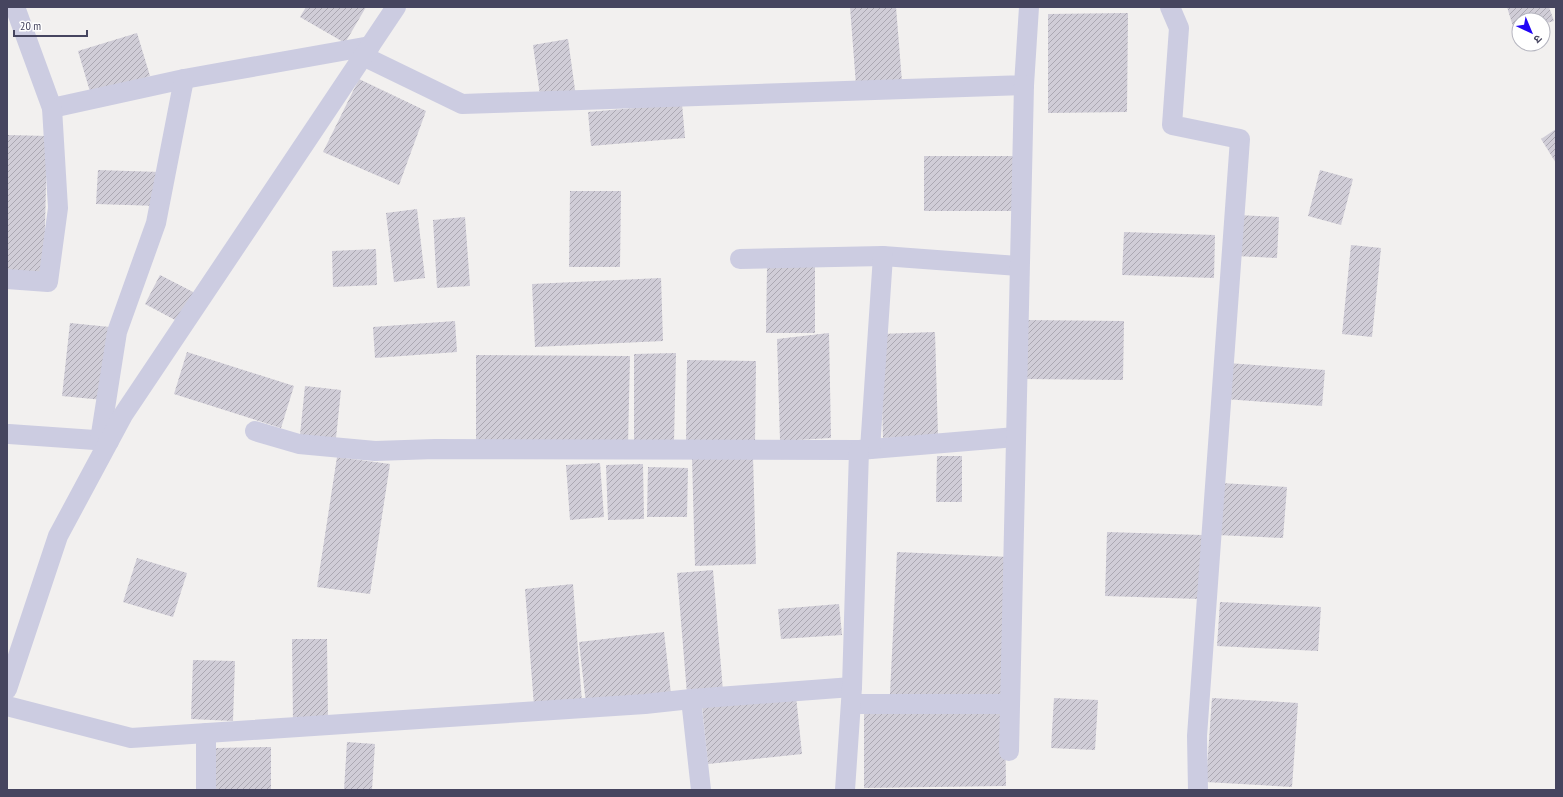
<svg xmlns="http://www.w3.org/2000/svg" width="1563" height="797" font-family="'PT Sans Narrow','Noto Sans Devanagari',sans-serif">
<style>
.building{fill:url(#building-hatch)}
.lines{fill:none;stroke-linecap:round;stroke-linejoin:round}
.minor{stroke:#cccce1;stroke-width:20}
</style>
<defs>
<pattern id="building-hatch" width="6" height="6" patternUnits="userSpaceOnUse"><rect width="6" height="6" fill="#d0cdd7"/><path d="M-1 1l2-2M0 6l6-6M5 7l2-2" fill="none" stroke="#aba8b2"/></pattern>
</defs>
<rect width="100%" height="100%" fill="#f2f0ef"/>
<!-- building -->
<g class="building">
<path d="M 306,7 L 366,7 L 345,43 L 300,17 Z"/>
<path d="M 850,7 L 896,7 L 902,82 L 856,85 Z"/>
<path d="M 1507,7 L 1549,7 L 1554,21 L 1543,24 L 1543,20 L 1519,20 L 1519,32 L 1515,33 Z"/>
<path d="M 1128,13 L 1127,112 L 1048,113 L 1048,14 Z"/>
<path d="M 137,33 L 150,76 L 91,95 L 78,51 Z"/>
<path d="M 568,39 L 576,97 L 541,102 L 533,45 Z"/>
<path d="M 359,79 L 426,111 L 399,185 L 323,152 Z"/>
<path d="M 682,104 L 685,138 L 591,146 L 588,112 Z"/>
<path d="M 1556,129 L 1556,163 L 1541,139 Z"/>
<path d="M 7,135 L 47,136 L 44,274 L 7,273 Z"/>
<path d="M 924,156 L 1018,156 L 1017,211 L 924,211 Z"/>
<path d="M 98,170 L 160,172 L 158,206 L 96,204 Z"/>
<path d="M 1320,170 L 1353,179 L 1341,225 L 1308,216 Z"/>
<path d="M 570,191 L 621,191 L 620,267 L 569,267 Z"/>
<path d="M 417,209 L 425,278 L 394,282 L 386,213 Z"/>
<path d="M 1238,215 L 1279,217 L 1277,258 L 1236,256 Z"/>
<path d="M 465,217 L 470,286 L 437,288 L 433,220 Z"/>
<path d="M 1124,232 L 1215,235 L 1214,278 L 1122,275 Z"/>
<path d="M 1351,245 L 1381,248 L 1372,337 L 1342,334 Z"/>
<path d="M 376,249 L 377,285 L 333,287 L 332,251 Z"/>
<path d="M 767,267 L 815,267 L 815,333 L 766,333 Z"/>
<path d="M 160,275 L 195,293 L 179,322 L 145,304 Z"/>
<path d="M 661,278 L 663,341 L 535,347 L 532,284 Z"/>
<path d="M 1023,320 L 1124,321 L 1123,380 L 1022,379 Z"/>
<path d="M 455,321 L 457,352 L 375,358 L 373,327 Z"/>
<path d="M 70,323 L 110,327 L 103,400 L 62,396 Z"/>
<path d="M 935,332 L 938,436 L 883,438 L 880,334 Z"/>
<path d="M 829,333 L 831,438 L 780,441 L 777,339 Z"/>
<path d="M 187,352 L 294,386 L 281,428 L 174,394 Z"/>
<path d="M 676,353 L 674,443 L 634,444 L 634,354 Z"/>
<path d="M 476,355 L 630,356 L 628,445 L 476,442 Z"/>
<path d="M 687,360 L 756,361 L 755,445 L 686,445 Z"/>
<path d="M 1228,363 L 1325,370 L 1322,406 L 1225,399 Z"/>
<path d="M 305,386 L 341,390 L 336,438 L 300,435 Z"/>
<path d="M 753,456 L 756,564 L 695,566 L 692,458 Z"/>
<path d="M 937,456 L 962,456 L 962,502 L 936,502 Z"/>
<path d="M 337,457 L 390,464 L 370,594 L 317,587 Z"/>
<path d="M 600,463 L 604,517 L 570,520 L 566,465 Z"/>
<path d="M 643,464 L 644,519 L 608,520 L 606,465 Z"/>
<path d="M 648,467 L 688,468 L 687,517 L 647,517 Z"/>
<path d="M 1221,483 L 1287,487 L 1283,538 L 1217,535 Z"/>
<path d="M 1107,532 L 1202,535 L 1200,599 L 1105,596 Z"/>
<path d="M 897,552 L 1010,557 L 1002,699 L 890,694 Z"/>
<path d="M 137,558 L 187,573 L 173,617 L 123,602 Z"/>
<path d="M 713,570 L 723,691 L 687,694 L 677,573 Z"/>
<path d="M 573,584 L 582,702 L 534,706 L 525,589 Z"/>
<path d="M 1220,602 L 1321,607 L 1318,651 L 1217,646 Z"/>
<path d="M 839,604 L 842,635 L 781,639 L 778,609 Z"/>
<path d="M 664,632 L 671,694 L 586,704 L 579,642 Z"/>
<path d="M 292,639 L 327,639 L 328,723 L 293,724 Z"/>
<path d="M 193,660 L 235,661 L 233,721 L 191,719 Z"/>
<path d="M 796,696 L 802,754 L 708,764 L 702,706 Z"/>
<path d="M 1054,698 L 1098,700 L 1095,750 L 1051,748 Z"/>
<path d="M 1212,698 L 1298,703 L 1292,787 L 1206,782 Z"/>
<path d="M 1005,710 L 1006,786 L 864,788 L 864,712 Z"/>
<path d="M 347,742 L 375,744 L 372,790 L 344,790 Z"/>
<path d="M 271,747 L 271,790 L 215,790 L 215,748 Z"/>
</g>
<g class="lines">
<!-- minor -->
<g class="minor">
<path d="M 15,7 L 52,108 L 184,79 L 370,46"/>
<path d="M 1170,7 L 1179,28 L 1172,125 L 1240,139 L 1197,736 L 1198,790"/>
<path d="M 363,56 L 462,104 L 1024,85 L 1029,7"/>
<path d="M 740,259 L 883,256 L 1019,266"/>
<path d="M 7,279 L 48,282 L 58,208 L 52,108"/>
<path d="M 255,431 L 299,444 L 375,451 L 435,449 L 859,450 L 1016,437"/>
<path d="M 9,434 L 109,441"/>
<path d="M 100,440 L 117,332 L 156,223 L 184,79"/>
<path d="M 870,449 L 883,256"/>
<path d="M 7,689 L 58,536 L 123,415 L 396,7"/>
<path d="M 691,699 L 701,790"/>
<path d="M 851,704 L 1006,704 L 1010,703"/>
<path d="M 7,706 L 131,738 L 645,704 L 691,699 L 852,687"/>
<path d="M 206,733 L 206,790"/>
<path d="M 1009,751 L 1024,85"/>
<path d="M 845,790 L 852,687 L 859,450"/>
</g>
</g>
<!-- border -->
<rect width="1563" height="797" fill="none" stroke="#46455f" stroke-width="16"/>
<!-- north arrow -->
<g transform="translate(1531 32) rotate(136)"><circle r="19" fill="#ffffff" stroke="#b5b5bf"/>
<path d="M0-3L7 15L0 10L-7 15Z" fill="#2205f5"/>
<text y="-6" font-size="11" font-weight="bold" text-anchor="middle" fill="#46455f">उ</text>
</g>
<!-- scale -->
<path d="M14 30v6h73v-6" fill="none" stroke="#46455f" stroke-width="2"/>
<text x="20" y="30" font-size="12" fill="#46455f" stroke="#ffffff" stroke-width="3" paint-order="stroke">20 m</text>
</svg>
